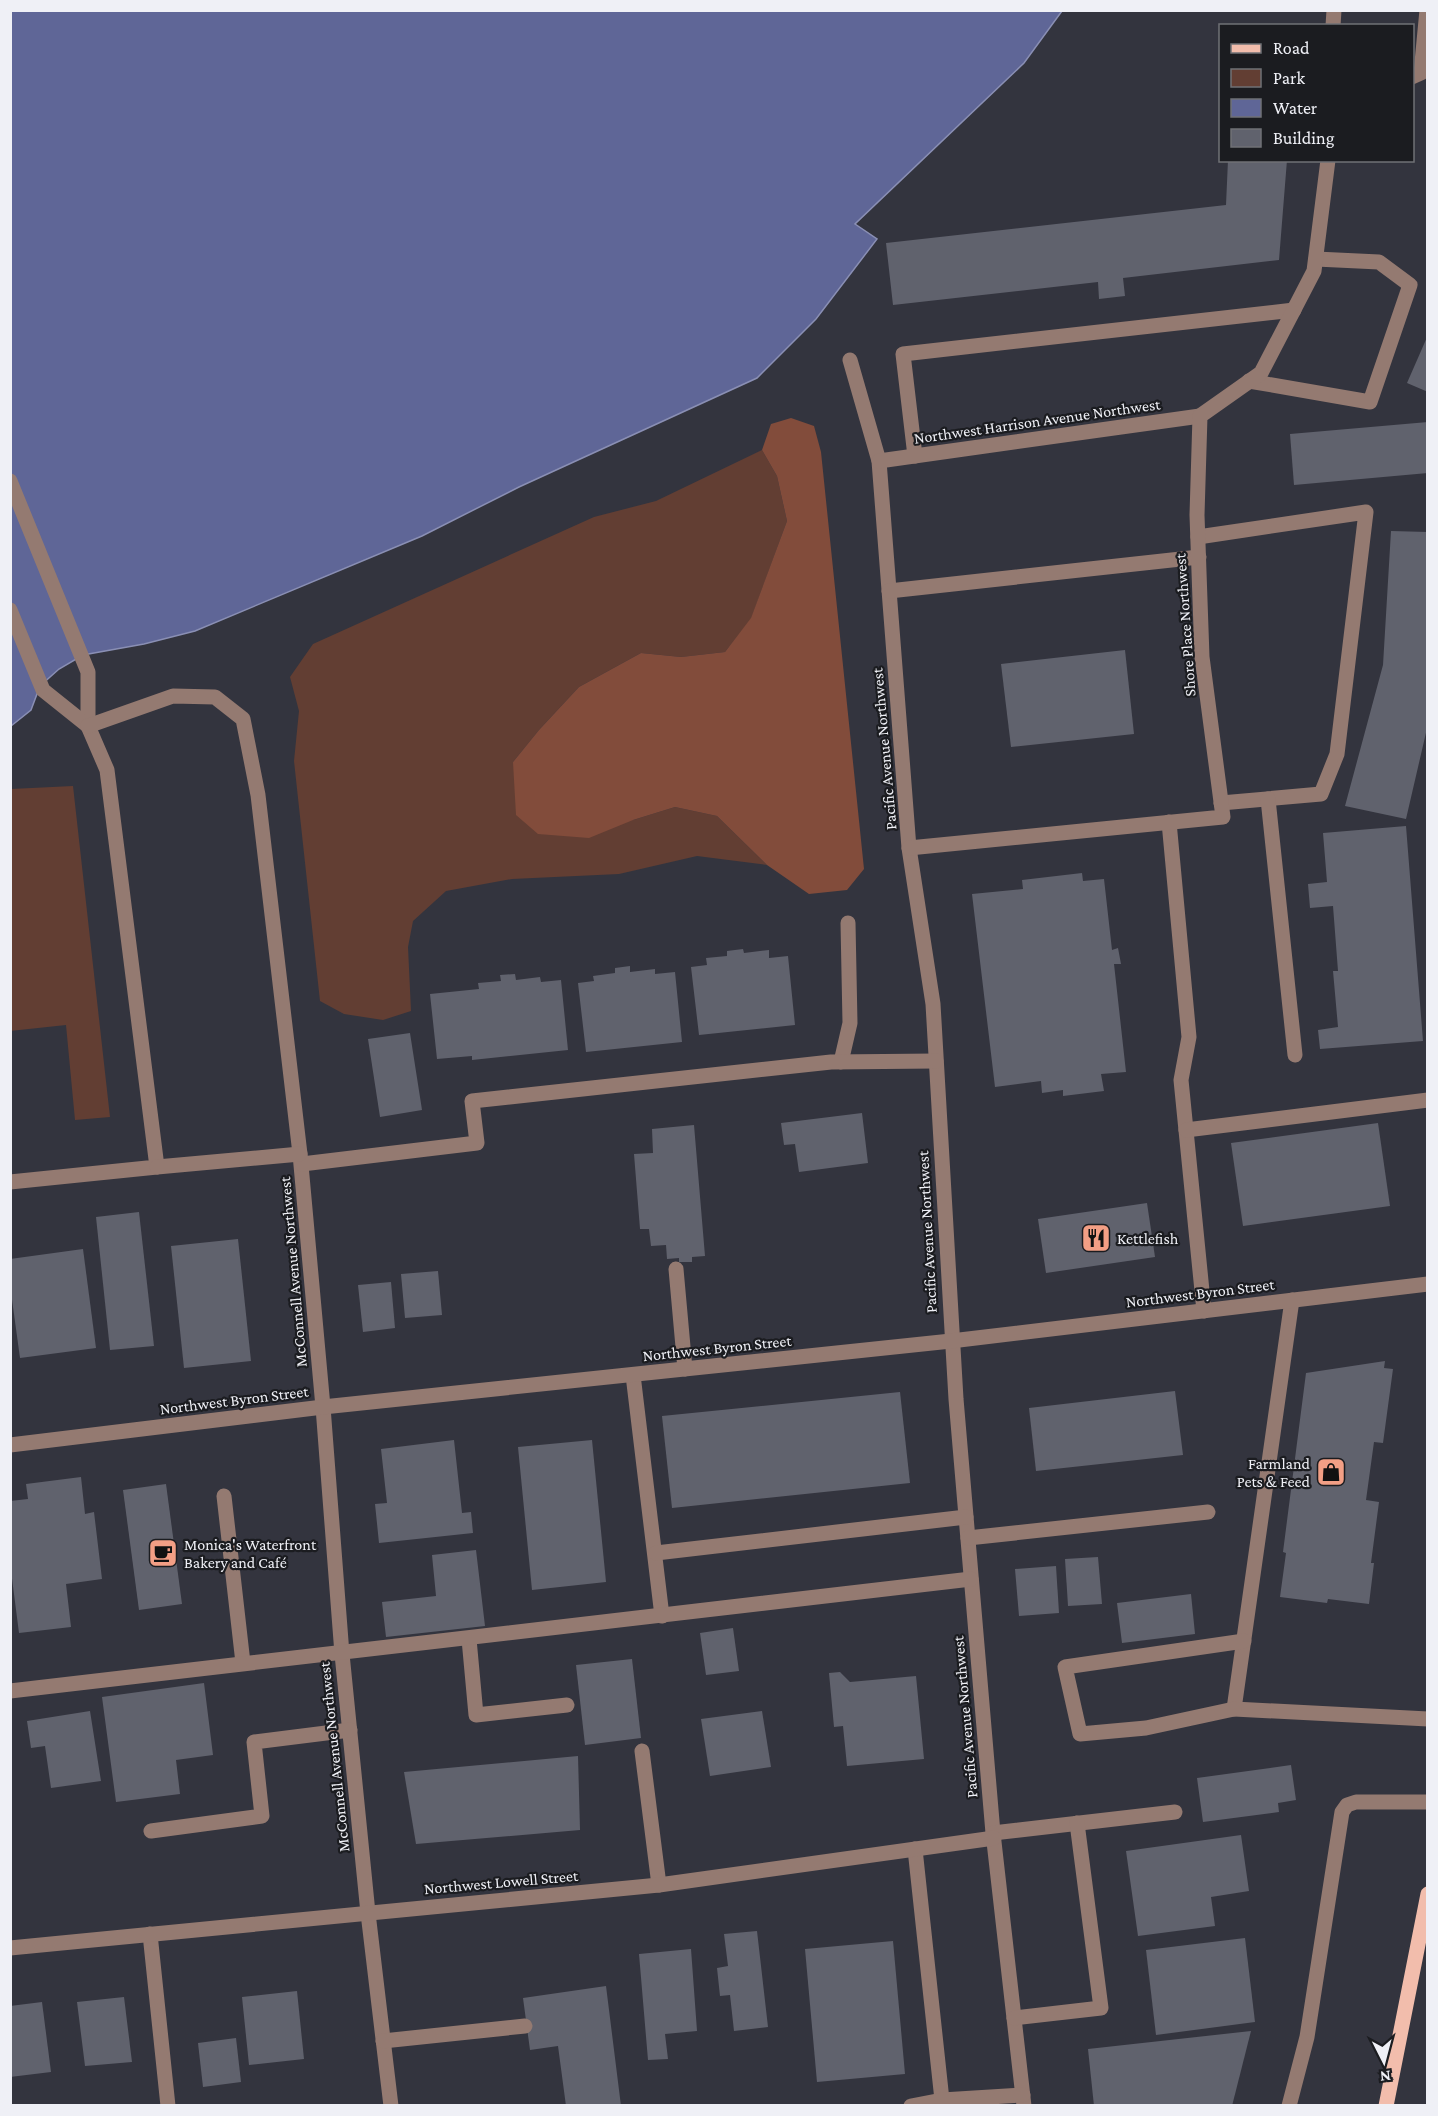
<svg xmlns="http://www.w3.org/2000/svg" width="1438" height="2116" font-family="'Crimson Pro',serif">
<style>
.green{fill:#623e33}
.forest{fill:#824c3b}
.water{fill:#5f6697;stroke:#8a8fb4;stroke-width:1.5}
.building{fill:#60626d}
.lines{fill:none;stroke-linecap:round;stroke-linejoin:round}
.minor{stroke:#947a71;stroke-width:15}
.major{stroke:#f2bdac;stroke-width:15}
.labels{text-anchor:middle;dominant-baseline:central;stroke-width:4.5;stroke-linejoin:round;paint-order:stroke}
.street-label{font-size:16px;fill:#eff0f6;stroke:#1b1c20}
.poi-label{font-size:16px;fill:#eff0f6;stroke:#1b1c20;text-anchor:start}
</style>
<rect width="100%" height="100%" fill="#33343e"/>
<!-- green -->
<g class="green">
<path d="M 762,450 L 777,476 L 787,521 L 751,619 L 725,652 L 681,657 L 641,653 L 579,687 L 539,730 L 513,762 L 633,820 L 675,807 L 717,816 L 767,865 L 697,856 L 619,874 L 512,879 L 446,891 L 413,921 L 408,947 L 411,1011 L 383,1020 L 344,1014 L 320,1001 L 294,761 L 299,711 L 290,677 L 313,644 L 594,517 L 656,501 Z"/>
<path d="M 73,786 L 110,1117 L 75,1120 L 66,1025 L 10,1031 L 11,789 Z"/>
</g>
<!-- forest -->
<path class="forest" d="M 791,418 L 814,426 L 821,452 L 864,869 L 847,890 L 809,894 L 767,865 L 717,816 L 675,807 L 633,820 L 589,838 L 538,834 L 516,815 L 513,762 L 539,730 L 579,687 L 641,653 L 681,657 L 725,652 L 751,618 L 787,521 L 777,476 L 762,450 L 771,424 Z"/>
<!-- water -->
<path class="water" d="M 11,11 L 1062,11 L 1024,63 L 855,224 L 877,239 L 816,319 L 757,378 L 519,487 L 422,536 L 195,631 L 144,644 L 83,655 L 59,669 L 40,686 L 31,710 L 11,726 Z"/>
<!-- building -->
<g class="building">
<path d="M 1228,160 L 1287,160 L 1279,260 L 1123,278 L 1125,296 L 1099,299 L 1098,282 L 893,305 L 886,243 L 1226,205 Z"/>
<path d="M 1428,335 L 1428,392 L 1407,383 Z"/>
<path d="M 1428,422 L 1428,473 L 1294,485 L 1290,434 Z"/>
<path d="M 1391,531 L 1428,532 L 1428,724 L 1406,819 L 1345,806 L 1383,665 Z"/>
<path d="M 1125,650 L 1134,734 L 1011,747 L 1001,664 Z"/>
<path d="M 1406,826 L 1423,1041 L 1320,1049 L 1318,1030 L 1338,1027 L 1333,971 L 1338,971 L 1333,906 L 1310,908 L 1308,884 L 1327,882 L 1323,833 Z"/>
<path d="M 1082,873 L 1083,881 L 1104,879 L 1112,950 L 1118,948 L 1121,964 L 1114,964 L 1126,1072 L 1101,1074 L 1104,1091 L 1063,1096 L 1063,1090 L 1042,1093 L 1041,1081 L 995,1087 L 972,894 L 1023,889 L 1022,880 Z"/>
<path d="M 743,949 L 744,953 L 769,950 L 769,958 L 788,956 L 795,1025 L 699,1035 L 691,967 L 707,965 L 706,958 L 727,956 L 727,951 Z"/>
<path d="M 630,966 L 630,972 L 655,969 L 655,974 L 675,972 L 682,1042 L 586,1052 L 578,983 L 594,981 L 593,976 L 615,973 L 615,968 Z"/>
<path d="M 515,974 L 516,980 L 540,977 L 541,982 L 561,980 L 568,1050 L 472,1060 L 472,1056 L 437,1059 L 430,994 L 479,989 L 478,983 L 501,981 L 500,975 Z"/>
<path d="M 410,1033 L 422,1110 L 380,1117 L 368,1039 Z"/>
<path d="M 862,1113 L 868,1163 L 799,1172 L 795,1144 L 784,1145 L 781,1123 Z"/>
<path d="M 1378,1123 L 1390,1206 L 1243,1226 L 1231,1143 Z"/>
<path d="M 694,1125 L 705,1256 L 692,1257 L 692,1262 L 679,1262 L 679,1258 L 667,1259 L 666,1245 L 651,1246 L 649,1229 L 640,1229 L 634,1154 L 653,1153 L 652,1129 Z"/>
<path d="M 1147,1203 L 1155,1257 L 1046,1273 L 1038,1219 Z"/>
<path d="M 139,1212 L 154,1346 L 110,1350 L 96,1217 Z"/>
<path d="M 238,1239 L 251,1361 L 184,1368 L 171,1246 Z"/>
<path d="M 83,1249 L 96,1348 L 20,1358 L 10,1285 L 10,1259 Z"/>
<path d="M 438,1271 L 442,1315 L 405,1318 L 401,1274 Z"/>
<path d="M 391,1282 L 395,1328 L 363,1332 L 358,1285 Z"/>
<path d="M 1385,1361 L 1384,1368 L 1393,1369 L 1383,1443 L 1374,1442 L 1366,1500 L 1379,1502 L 1371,1563 L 1374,1563 L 1369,1604 L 1328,1599 L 1327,1603 L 1280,1597 L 1286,1553 L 1283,1552 L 1306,1373 Z"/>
<path d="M 1175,1391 L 1183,1455 L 1036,1471 L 1029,1408 Z"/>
<path d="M 900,1392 L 910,1483 L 672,1508 L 662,1416 Z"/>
<path d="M 454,1440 L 462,1513 L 471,1512 L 473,1533 L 379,1543 L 375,1504 L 387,1503 L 381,1449 Z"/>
<path d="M 592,1440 L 606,1582 L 532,1590 L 518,1447 Z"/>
<path d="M 81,1477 L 85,1514 L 94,1512 L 102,1579 L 66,1584 L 71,1627 L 19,1633 L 10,1563 L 10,1501 L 28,1499 L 26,1484 Z"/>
<path d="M 166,1484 L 182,1604 L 139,1610 L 123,1490 Z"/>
<path d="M 476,1550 L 485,1626 L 386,1637 L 382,1602 L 436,1596 L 432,1555 Z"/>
<path d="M 1098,1557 L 1102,1604 L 1068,1606 L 1065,1559 Z"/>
<path d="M 1056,1566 L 1059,1613 L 1019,1616 L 1015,1569 Z"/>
<path d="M 1191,1594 L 1195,1634 L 1122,1643 L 1117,1603 Z"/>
<path d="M 733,1628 L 739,1671 L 706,1675 L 700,1633 Z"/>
<path d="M 632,1659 L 641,1738 L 585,1745 L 576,1665 Z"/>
<path d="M 840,1672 L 850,1682 L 916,1676 L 924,1759 L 847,1766 L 843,1726 L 834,1727 L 829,1673 Z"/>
<path d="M 204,1683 L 213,1755 L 176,1760 L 180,1794 L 116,1802 L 102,1697 Z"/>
<path d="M 90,1711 L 101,1781 L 51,1788 L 45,1746 L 31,1748 L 27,1721 Z"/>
<path d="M 762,1711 L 771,1767 L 710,1776 L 701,1719 Z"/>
<path d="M 578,1756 L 580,1830 L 416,1844 L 404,1772 Z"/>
<path d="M 1291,1765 L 1296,1800 L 1278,1803 L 1279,1812 L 1203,1822 L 1197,1778 Z"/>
<path d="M 1241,1835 L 1249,1891 L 1211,1897 L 1215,1926 L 1138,1936 L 1126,1851 Z"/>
<path d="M 757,1931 L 768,2027 L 734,2031 L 730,1995 L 720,1996 L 717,1968 L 728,1966 L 724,1934 Z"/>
<path d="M 1245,1938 L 1255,2022 L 1156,2035 L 1146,1950 Z"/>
<path d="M 893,1941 L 905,2074 L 817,2082 L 805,1949 Z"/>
<path d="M 691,1949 L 697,2031 L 665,2034 L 668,2059 L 648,2060 L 639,1954 Z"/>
<path d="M 606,1986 L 621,2106 L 566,2106 L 558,2046 L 530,2050 L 523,1998 Z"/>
<path d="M 297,1991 L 304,2059 L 249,2065 L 242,1997 Z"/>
<path d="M 124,1997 L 132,2062 L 85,2066 L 77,2002 Z"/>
<path d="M 42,2002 L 51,2072 L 10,2077 L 10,2006 Z"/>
<path d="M 1251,2031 L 1232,2106 L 1094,2106 L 1088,2049 Z"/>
<path d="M 236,2038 L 241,2082 L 203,2087 L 198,2043 Z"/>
</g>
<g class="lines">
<!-- minor -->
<g class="minor">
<path d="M 1333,26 L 1334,10"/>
<path d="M 1412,77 L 1421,73 L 1427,10"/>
<path d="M 850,360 L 879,461 L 909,848 L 933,1004 L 956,1399 L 993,1833 L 1024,2106"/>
<path d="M 1249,381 L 1370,402 L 1410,285 L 1379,262 L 1316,259"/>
<path d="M 915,456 L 903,354 L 1294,310"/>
<path d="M 879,461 L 1200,416"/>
<path d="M 10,481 L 88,672 L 88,726 L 107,770 L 157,1167 L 10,1182"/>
<path d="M 1198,537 L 1366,512 L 1337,754 L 1321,794 L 1221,803"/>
<path d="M 889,591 L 1199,557"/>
<path d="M 10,610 L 43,690 L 88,726"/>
<path d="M 88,726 L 173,696 L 215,697 L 243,719 L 258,795 L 300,1154 L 323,1407 L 342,1654 L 368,1913 L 391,2106"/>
<path d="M 1268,799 L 1295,1055"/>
<path d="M 1169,822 L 1189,1037 L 1181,1080 L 1204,1311"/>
<path d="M 909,848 L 1223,817 L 1202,657 L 1197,515 L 1200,416 L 1261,373 L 1314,271 L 1328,160"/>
<path d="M 841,1062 L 850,1023 L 848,923"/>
<path d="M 1186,1130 L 1428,1100"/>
<path d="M 302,1164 L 477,1143 L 472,1101 L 831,1062 L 936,1061"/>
<path d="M 157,1167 L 300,1154"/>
<path d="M 676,1269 L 685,1369"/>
<path d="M 1292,1300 L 1234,1709 L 1428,1719"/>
<path d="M 633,1375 L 662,1616"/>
<path d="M 10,1445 L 323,1407 L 951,1341 L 1428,1284"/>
<path d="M 224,1496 L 243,1663"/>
<path d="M 968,1538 L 1208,1512"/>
<path d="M 656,1553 L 966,1517"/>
<path d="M 469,1639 L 476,1715 L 567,1705"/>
<path d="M 10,1691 L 971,1579"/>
<path d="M 1234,1709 L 1146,1728 L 1080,1734 L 1065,1667 L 1244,1641"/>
<path d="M 642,1751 L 659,1885"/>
<path d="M 151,1831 L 262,1816 L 254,1742 L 350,1730"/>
<path d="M 993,1833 L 1175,1812"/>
<path d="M 915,1849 L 942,2100"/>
<path d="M 150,1934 L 168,2106"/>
<path d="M 10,1948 L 659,1885 L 994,1838"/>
<path d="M 1014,2018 L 1101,2008 L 1077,1823"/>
<path d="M 383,2041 L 525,2026"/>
<path d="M 911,2106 L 942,2100 L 1023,2095"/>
<path d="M 1289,2106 L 1307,2037 L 1342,1812 L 1347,1805 L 1356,1802 L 1428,1802"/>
</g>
<!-- major -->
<path class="major" d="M 1386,2106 L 1428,1894"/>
</g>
<!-- icons -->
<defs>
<g id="restaurant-square" transform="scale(1.5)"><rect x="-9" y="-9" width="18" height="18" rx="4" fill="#f39f85" stroke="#1b1c20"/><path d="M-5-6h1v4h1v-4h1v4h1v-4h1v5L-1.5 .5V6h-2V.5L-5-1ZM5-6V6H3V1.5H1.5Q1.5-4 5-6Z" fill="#111"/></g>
<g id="shop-square" transform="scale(1.5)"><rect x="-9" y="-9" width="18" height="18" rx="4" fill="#f39f85" stroke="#1b1c20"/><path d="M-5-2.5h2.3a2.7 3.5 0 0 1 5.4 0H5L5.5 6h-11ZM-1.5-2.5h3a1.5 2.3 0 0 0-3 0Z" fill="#111"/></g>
<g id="cafe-square" transform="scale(1.5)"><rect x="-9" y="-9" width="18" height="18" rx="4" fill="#f39f85" stroke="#1b1c20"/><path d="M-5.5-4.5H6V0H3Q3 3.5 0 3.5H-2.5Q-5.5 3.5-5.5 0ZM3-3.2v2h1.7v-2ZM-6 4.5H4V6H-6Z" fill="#111"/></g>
</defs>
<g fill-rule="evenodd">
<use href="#restaurant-square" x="1096" y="1238"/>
<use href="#shop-square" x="1331" y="1472"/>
<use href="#cafe-square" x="163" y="1553"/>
</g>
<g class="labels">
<!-- street labels -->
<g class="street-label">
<text transform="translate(1037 421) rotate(-8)">Northwest Harrison Avenue Northwest</text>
<text transform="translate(1185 625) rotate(-94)">Shore Place Northwest</text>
<text transform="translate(884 749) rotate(-95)">Pacific Avenue Northwest</text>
<text transform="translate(927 1232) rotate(-93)">Pacific Avenue Northwest</text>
<text transform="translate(293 1272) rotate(-95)">McConnell Avenue Northwest</text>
<text transform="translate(1200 1293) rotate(-7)">Northwest Byron Street</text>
<text transform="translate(717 1348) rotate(-6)">Northwest Byron Street</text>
<text transform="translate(234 1400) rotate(-7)">Northwest Byron Street</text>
<text transform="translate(965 1717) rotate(-95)">Pacific Avenue Northwest</text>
<text transform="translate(334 1757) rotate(-96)">McConnell Avenue Northwest</text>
<text transform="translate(501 1882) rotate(-5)">Northwest Lowell Street</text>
</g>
<!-- poi labels -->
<g class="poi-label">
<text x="1117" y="1238">Kettlefish</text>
<text x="1310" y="1463" text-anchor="end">Farmland<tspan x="1310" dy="18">Pets &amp; Feed</tspan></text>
<text x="184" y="1544">Monica's Waterfront<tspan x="184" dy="18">Bakery and Café</tspan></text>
</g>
</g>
<!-- border -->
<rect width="1438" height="2116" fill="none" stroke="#eff0f6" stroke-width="24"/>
<!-- legend -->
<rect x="1219" y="24" width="195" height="138" fill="#1b1c20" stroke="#707176" stroke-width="1.5"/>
<rect x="1231" y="44" width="30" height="9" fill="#f2bdac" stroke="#707176" stroke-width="1.5"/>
<text x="1273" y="54" font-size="18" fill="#eff0f6">Road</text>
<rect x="1231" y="69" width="30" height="18" fill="#623e33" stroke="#707176" stroke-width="1.5"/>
<text x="1273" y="84" font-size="18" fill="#eff0f6">Park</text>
<rect x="1231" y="99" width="30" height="18" fill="#5f6697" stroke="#707176" stroke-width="1.5"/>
<text x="1273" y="114" font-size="18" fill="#eff0f6">Water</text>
<rect x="1231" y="129" width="30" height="18" fill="#60626d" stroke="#707176" stroke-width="1.5"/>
<text x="1273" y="144" font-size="18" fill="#eff0f6">Building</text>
<!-- north arrow -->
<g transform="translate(1384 2062) rotate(174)" stroke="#1b1c20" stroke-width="4.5" paint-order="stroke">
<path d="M0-4.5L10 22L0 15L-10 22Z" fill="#eff0f6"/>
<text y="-9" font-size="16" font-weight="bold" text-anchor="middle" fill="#eff0f6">N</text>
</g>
</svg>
